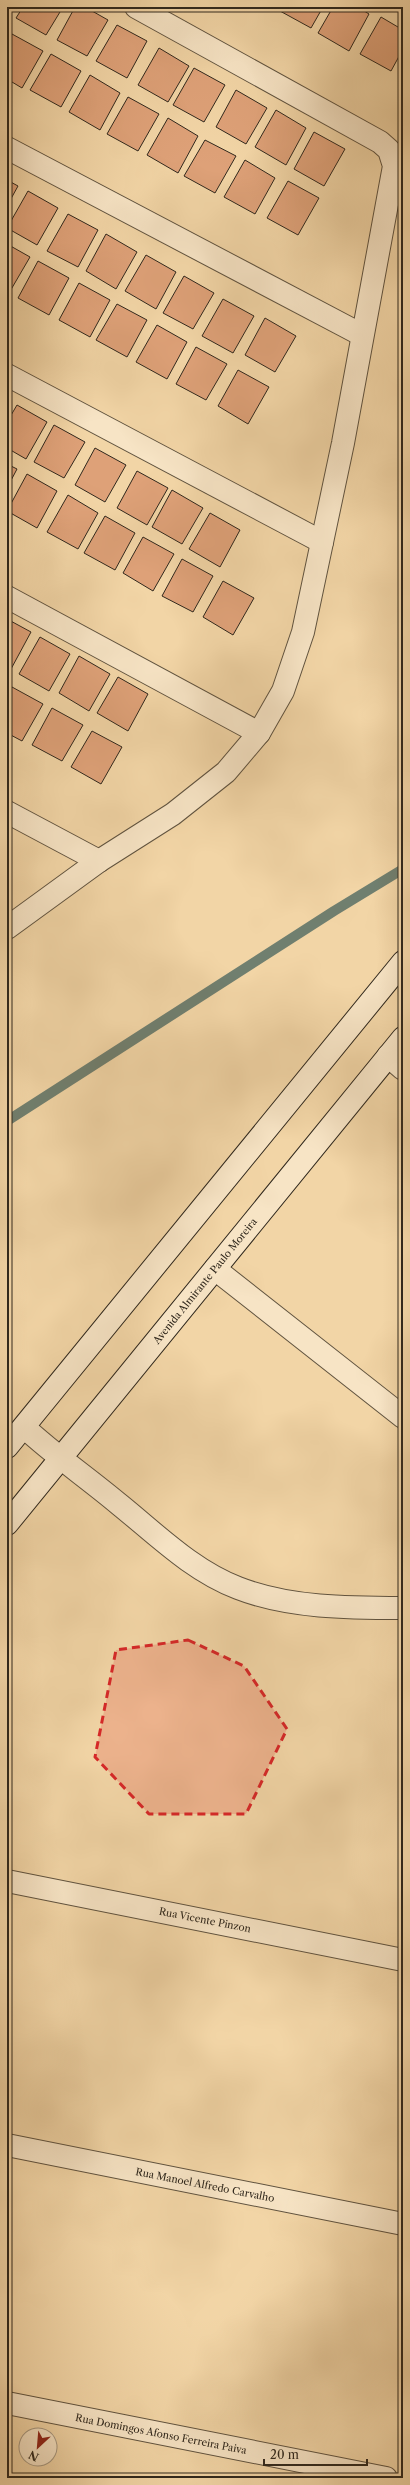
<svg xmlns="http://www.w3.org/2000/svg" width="410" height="2485" font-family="'Libre Caslon Text',serif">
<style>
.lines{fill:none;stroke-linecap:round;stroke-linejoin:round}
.stream{stroke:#707f6f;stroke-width:10}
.building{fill:#dea178;stroke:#30281d}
.street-casing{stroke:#60533f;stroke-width:24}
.secondary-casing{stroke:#30281d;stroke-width:24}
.street{stroke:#f7e4c5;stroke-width:22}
.secondary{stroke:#f7e4c5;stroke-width:22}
.marked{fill:#d62828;fill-opacity:0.2;stroke:#d62828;stroke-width:3;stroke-dasharray:8 5;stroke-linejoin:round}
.labels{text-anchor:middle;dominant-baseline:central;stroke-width:3.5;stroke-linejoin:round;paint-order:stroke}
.street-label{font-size:10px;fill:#30281d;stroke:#f7e4c5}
</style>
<rect width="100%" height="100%" fill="#f2d5a6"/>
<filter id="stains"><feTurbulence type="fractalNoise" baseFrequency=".005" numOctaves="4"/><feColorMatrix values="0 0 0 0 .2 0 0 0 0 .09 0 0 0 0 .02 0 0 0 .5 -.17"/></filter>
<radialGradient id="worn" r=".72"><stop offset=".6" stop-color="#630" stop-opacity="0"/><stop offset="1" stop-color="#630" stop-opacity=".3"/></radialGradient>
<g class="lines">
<!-- stream -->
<path class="stream" d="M 7,1121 L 334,911 L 403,869"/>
</g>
<!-- building -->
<g class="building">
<path d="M 23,7 L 63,7 L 46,35 L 16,18 Z"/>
<path d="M 75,7 L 85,7 L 108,20 L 87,56 L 57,40 Z"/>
<path d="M 283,7 L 323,7 L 311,28 L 280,11 Z"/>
<path d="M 333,7 L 358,7 L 369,14 L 349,51 L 318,33 Z"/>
<path d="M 381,17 L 403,30 L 403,49 L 391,71 L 360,54 Z"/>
<path d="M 117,25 L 147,41 L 127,78 L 96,61 Z"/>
<path d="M 12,34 L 43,51 L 22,88 L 7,79 L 7,43 Z"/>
<path d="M 159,48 L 189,66 L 168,102 L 138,85 Z"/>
<path d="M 51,54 L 81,71 L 61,107 L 30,90 Z"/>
<path d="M 194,68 L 225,85 L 204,122 L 173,105 Z"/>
<path d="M 90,75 L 120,93 L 100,130 L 69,112 Z"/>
<path d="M 236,90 L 267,108 L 246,144 L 216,127 Z"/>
<path d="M 128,97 L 159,114 L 138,151 L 107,134 Z"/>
<path d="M 276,110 L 306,128 L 286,165 L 255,147 Z"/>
<path d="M 168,118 L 198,136 L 178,173 L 147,155 Z"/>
<path d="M 314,132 L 345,149 L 324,186 L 294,169 Z"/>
<path d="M 205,140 L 236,156 L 215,193 L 184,176 Z"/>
<path d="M 245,160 L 275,178 L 255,214 L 224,197 Z"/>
<path d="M 7,180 L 18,186 L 7,206 Z"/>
<path d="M 288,181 L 319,198 L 298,235 L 267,218 Z"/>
<path d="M 28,191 L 58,208 L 37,245 L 7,228 Z"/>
<path d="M 68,214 L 98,230 L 78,267 L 47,251 Z"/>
<path d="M 106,234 L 137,252 L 116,289 L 86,271 Z"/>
<path d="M 7,244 L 30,257 L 9,293 L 7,292 Z"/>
<path d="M 146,255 L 176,272 L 156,309 L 125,291 Z"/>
<path d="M 38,261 L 69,278 L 49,315 L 18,298 Z"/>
<path d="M 184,276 L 214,293 L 193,329 L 163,313 Z"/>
<path d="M 79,283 L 110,300 L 90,337 L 59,320 Z"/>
<path d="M 223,299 L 254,316 L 233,353 L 202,336 Z"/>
<path d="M 117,304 L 147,320 L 127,357 L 96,340 Z"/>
<path d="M 265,318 L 296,336 L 275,372 L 245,355 Z"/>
<path d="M 157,325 L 187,342 L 167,379 L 136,362 Z"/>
<path d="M 196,347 L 227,364 L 206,400 L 176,384 Z"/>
<path d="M 238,370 L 269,387 L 248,424 L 218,406 Z"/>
<path d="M 17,405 L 47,422 L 26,459 L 7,448 L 7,422 Z"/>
<path d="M 54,425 L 85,442 L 64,478 L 34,462 Z"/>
<path d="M 95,448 L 126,465 L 105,502 L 75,485 Z"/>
<path d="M 7,464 L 17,469 L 7,488 Z"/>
<path d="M 137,471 L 168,488 L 147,525 L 117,508 Z"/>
<path d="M 27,474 L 57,491 L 37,528 L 7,511 Z"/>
<path d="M 172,490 L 203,508 L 182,544 L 152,527 Z"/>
<path d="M 68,495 L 98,513 L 78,549 L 47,532 Z"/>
<path d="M 210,513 L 240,530 L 220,567 L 189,549 Z"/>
<path d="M 105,516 L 135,533 L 115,570 L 84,553 Z"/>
<path d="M 143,537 L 174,554 L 153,591 L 123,573 Z"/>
<path d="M 182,559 L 213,576 L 193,612 L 162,596 Z"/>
<path d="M 223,581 L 254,598 L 233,635 L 203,617 Z"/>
<path d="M 7,619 L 31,632 L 11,669 L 7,667 Z"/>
<path d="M 40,637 L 70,654 L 49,691 L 19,674 Z"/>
<path d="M 79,656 L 110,674 L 89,711 L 59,693 Z"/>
<path d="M 118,677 L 148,694 L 128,731 L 97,713 Z"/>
<path d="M 12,687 L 43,704 L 22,741 L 7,733 L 7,696 Z"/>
<path d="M 52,708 L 83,725 L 62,761 L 32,745 Z"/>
<path d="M 92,731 L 122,747 L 101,784 L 71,767 Z"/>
</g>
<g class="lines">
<!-- street casing -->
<g class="street-casing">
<g id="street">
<path d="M 7,148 L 362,335"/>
<path d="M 7,375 L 322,542"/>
<path d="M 7,597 L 259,733"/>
<path d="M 7,812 L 99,861"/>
<path d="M 7,928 L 99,861 L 173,814 L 226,772 L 259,733 L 283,691 L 303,632 L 343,443 L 394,166 L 389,150 L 380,142 L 136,7"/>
<path d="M 388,1056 L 403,1069"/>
<path d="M 215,1269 L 403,1417"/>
<path d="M 24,1427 C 54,1455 88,1478 120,1505 C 157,1535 193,1571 238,1588 C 289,1608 349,1608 403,1608"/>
<path d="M 7,1881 L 403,1960"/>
<path d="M 7,2145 L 403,2224"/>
<path d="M 7,2403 L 386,2478"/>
</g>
</g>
<!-- secondary casing -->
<g class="secondary-casing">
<g id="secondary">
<path d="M 7,1447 L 403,962"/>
<path d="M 7,1524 L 403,1038"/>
</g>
</g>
<!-- street -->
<use href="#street" class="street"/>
<!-- secondary -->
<use href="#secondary" class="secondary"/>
</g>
<!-- marked area -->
<path class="marked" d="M 188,1640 L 244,1666 L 287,1729 L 246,1814 L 149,1814 L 95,1757 L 116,1650 Z"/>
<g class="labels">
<!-- street labels -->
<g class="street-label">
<text transform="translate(205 1281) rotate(-51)">Avenida Almirante Paulo Moreira</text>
<text transform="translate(205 1920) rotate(11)">Rua Vicente Pinzon</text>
<text transform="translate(205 2185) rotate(11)">Rua Manoel Alfredo Carvalho</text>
<text transform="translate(161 2434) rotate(11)">Rua Domingos Afonso Ferreira Paiva</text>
</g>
</g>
<!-- margin -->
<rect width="410" height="2485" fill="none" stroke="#f2d5a6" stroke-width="24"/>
<rect x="8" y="8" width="394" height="2469" fill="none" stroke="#30281d" stroke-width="2"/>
<rect x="12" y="12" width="386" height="2461" fill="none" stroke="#30281d"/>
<!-- north arrow -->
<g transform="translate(38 2447) rotate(206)"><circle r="19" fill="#f7e4c5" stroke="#a79982"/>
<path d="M0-3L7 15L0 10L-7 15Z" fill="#8f2418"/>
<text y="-6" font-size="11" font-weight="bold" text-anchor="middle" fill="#30281d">N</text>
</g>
<!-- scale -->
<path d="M264 2459v6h103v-6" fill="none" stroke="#30281d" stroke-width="2"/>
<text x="270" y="2459" font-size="12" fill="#30281d" stroke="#f7e4c5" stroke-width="3" paint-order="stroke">20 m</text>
<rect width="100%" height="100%" filter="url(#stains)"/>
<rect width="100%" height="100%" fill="url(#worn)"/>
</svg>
